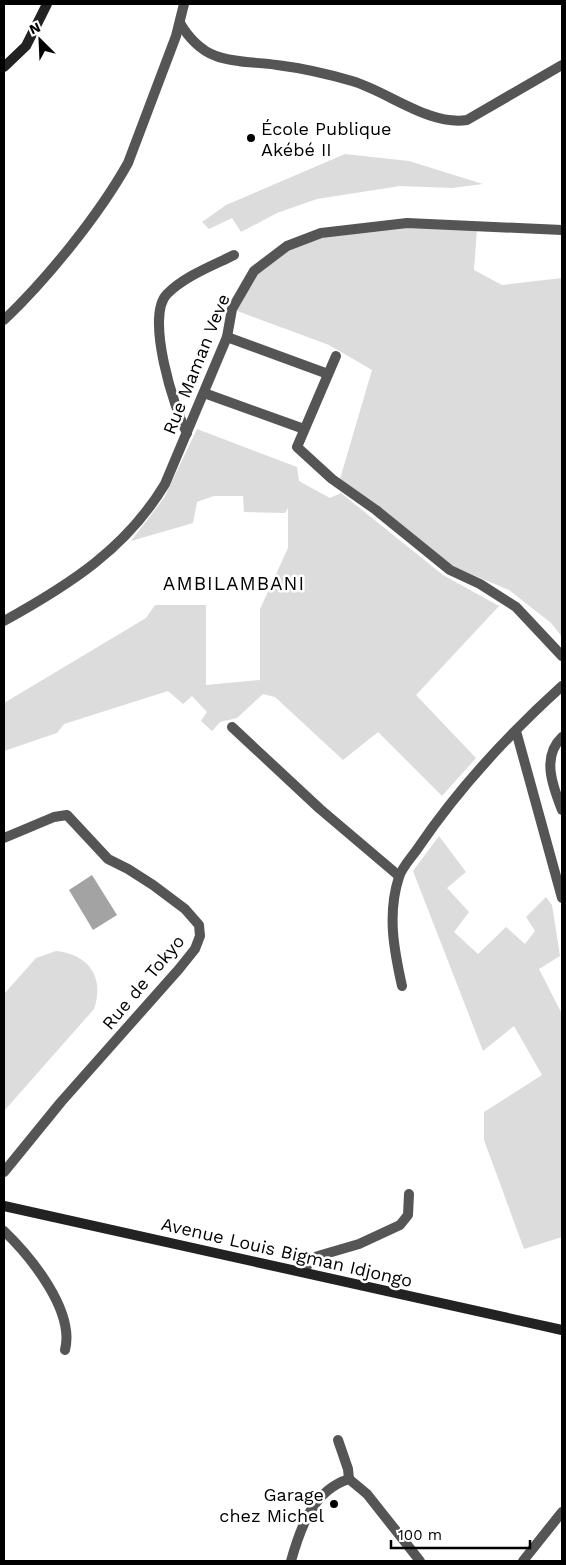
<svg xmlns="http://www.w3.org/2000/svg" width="566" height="1565" font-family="'Work Sans',sans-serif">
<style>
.green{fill:#dcdcdc}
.water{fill:#a3a3a3}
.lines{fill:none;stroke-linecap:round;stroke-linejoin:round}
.street{stroke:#555;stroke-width:10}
.secondary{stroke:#222;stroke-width:10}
.poi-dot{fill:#000;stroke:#fff;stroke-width:2}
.labels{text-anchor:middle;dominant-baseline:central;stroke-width:5;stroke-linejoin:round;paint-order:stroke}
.poi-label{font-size:18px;fill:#000;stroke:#fff;text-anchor:start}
.street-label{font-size:18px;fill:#000;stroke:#fff}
.neighbourhood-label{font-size:19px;letter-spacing:1px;fill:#000;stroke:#fff}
</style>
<rect width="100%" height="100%" fill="#fff"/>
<!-- green -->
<g class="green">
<path d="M 345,154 L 409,161 L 483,184 L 452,188 L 400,186 L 317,199 L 277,213 L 241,232 L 232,218 L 209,229 L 202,222 L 226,205 Z"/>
<path d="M 392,224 L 477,229 L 474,270 L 502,285 L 562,278 L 562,637 L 551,623 L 509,590 L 454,567 L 340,479 L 372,370 L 329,345 L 232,309 L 254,271 L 287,246 L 321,233 Z"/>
<path d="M 197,429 L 297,467 L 299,481 L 330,498 L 341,493 L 443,575 L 499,606 L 416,695 L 476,758 L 442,796 L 378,732 L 343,760 L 275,697 L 263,694 L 237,718 L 220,722 L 212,731 L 201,721 L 207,712 L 192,696 L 183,704 L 168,691 L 64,724 L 57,733 L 4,751 L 4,703 L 146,618 L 155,605 L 206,605 L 206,685 L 260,680 L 260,609 L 288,548 L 288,508 L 285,513 L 244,512 L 243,496 L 214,496 L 197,502 L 193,523 L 131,541 L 164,498 Z"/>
<path d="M 439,836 L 466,872 L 447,888 L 469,912 L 454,932 L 478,954 L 506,927 L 525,944 L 535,931 L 526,917 L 546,897 L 552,905 L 560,956 L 539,969 L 562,1014 L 562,1237 L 524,1249 L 484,1140 L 484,1112 L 542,1075 L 514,1026 L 483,1051 L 413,871 Z"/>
<path d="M 56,951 C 88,954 105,977 94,1009 L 4,1111 L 4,994 L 36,958 Z"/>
</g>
<!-- water -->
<path class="water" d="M 92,875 L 117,915 L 93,930 L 69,890 Z"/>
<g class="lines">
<!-- street -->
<g class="street">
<path d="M 180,23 C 188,37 201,51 216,56 C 234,63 257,62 277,65 C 301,68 328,74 352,81 C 387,91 429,126 467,120 L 562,65"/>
<path d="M 4,320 C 47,279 99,215 128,163 L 176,36 L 184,4"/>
<path d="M 227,337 L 328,374"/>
<path d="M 336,356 L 297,447 L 332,479 L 376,510 L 450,570 L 480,584 L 516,607 L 562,656"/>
<path d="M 204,393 L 304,429"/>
<path d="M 187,433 C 174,409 145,316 167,294 C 185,276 212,266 234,255"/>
<path d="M 4,621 C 69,585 126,549 165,484 L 227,337 L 232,309 L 254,271 L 287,246 L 321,233 L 407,223 L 562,230"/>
<path d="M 232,727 L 320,809 L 399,876"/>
<path d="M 516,731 L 562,898"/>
<path d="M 562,737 C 541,757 553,787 562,810"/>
<path d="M 4,838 L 54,817 L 67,815 L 108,859 L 128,869 L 153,885 L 185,909 L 199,925 L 200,936 L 195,949 L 179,969 L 61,1102 L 4,1172"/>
<path d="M 402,986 C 394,950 387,914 399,877 C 402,867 412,857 418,848 C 458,789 509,734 562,686"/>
<path d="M 4,1231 C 31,1257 75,1311 65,1350"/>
<path d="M 304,1272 L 310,1260 L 318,1256 L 359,1244 L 400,1225 L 408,1215 L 409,1194"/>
<path d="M 338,1440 L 348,1469 L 349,1479"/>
<path d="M 291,1561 C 300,1529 313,1490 349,1479 L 367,1494 L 420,1561"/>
<path d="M 523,1561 L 562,1512"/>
</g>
<!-- secondary -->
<g class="secondary">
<path d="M 4,67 L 26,46 L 47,4"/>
<path d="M 4,1206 L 562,1330"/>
</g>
</g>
<!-- markers -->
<g class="poi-dot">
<circle cx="251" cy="138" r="5"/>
<circle cx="334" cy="1504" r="5"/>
</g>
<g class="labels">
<!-- poi labels -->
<g class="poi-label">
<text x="261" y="128">École Publique<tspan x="261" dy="21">Akébé II</tspan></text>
<text x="324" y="1494" text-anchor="end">Garage<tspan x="324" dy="21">chez Michel</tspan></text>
</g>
<!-- street labels -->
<g class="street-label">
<text transform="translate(196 364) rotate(-68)">Rue Maman Veve</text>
<text transform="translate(143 982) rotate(-50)">Rue de Tokyo</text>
<text transform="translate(287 1252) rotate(13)">Avenue Louis Bigman Idjongo</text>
</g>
<!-- neighbourhood labels -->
<g class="neighbourhood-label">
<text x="234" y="583">AMBILAMBANI</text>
</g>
</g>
<!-- border -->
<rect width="566" height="1565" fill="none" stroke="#000000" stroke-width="10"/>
<!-- north arrow -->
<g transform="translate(40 40) rotate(336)" stroke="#ffffff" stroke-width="4" paint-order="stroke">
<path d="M0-4L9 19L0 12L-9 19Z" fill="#000000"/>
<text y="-8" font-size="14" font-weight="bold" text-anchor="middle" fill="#000000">N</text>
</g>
<!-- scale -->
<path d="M391 1540v8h139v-8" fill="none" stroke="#000000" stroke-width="2.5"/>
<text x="398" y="1540" font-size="15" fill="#000000" stroke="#ffffff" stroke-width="4" paint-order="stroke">100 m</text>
</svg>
